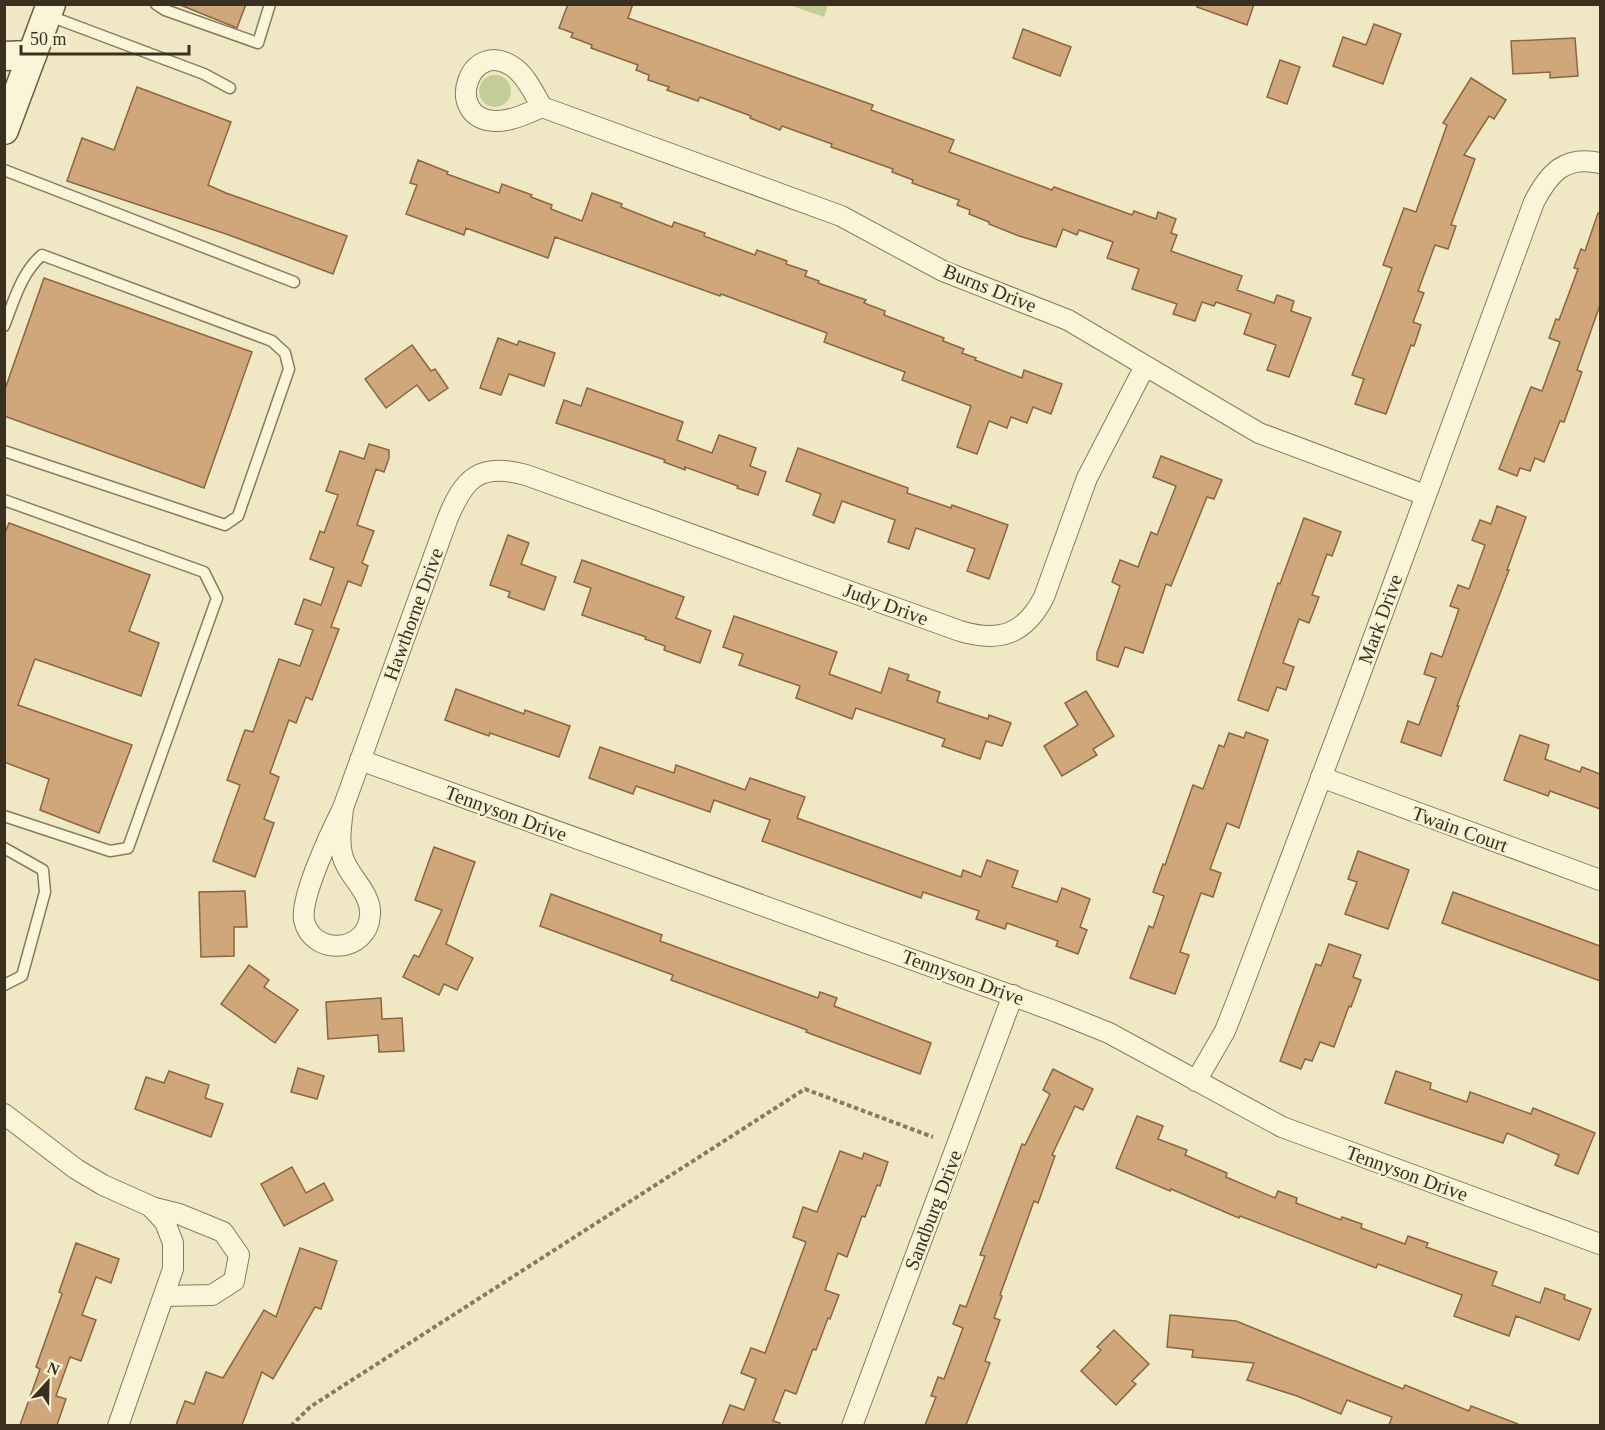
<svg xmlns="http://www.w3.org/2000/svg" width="1605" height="1430" font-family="'Times New Roman',serif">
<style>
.green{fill:#c1ce98}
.building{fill:#cfa77a;stroke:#8b663f;stroke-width:1.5}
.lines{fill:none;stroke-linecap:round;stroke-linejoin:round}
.lane-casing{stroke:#8b7a5a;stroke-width:13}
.street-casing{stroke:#8b7a5a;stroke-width:22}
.secondary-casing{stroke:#6d5b3d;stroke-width:31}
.path{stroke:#8b7a5a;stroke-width:4;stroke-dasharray:4.5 3;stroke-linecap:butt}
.lane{stroke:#faf4d9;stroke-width:10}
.street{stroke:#faf4d9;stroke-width:20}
.secondary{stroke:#faf4d9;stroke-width:28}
.labels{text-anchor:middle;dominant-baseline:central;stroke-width:5;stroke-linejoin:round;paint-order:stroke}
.street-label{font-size:20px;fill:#3b301f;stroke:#f7f1d5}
</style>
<rect width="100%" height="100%" fill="#f0e8c5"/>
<!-- green -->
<g class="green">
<path d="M 789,5 L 828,5 L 824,17 Z"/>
<circle cx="495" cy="91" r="16"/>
</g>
<!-- building -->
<g class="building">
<path d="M 178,4 L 246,4 L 237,28 Z"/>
<path d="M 568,4 L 633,4 L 628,18 L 873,105 L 871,110 L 954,140 L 949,152 L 1052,190 L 1054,187 L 1132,215 L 1134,211 L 1156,219 L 1158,212 L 1176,219 L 1171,233 L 1177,235 L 1171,251 L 1242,276 L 1237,290 L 1274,303 L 1277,295 L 1294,301 L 1291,311 L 1311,318 L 1289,377 L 1267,370 L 1276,345 L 1244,334 L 1251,314 L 1216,302 L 1214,306 L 1202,302 L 1195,321 L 1173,314 L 1177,304 L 1132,289 L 1139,269 L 1107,258 L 1113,242 L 1079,230 L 1077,235 L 1063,229 L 1056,247 L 1019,236 L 989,224 L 989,222 L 969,214 L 970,210 L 957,205 L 959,200 L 912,183 L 913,180 L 892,172 L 893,169 L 831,147 L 832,144 L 782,126 L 780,130 L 750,118 L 751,116 L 700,97 L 698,101 L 667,90 L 669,87 L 648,80 L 649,75 L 636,70 L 638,65 L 591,48 L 592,45 L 571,37 L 573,33 L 559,28 Z"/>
<path d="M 1197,4 L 1254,4 L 1247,25 L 1197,7 Z"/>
<path d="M 1374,24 L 1401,34 L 1383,84 L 1333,66 L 1343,37 L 1366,45 Z"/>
<path d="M 1023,29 L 1071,47 L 1060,76 L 1013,58 Z"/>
<path d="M 1575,38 L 1578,76 L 1550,78 L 1550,72 L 1513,74 L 1511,41 Z"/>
<path d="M 1280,60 L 1300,67 L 1287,104 L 1267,97 Z"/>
<path d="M 1471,78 L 1506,100 L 1494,119 L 1489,116 L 1464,155 L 1475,159 L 1451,225 L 1456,226 L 1448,249 L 1435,245 L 1418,291 L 1424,293 L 1413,322 L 1421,325 L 1414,346 L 1411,345 L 1386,414 L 1355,404 L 1364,379 L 1352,375 L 1392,268 L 1383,265 L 1404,208 L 1416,212 L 1447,125 L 1443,123 Z"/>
<path d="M 137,87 L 231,122 L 208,185 L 226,193 L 347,236 L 333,274 L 229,235 L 67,181 L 82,138 L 114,150 Z"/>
<path d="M 418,160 L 448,172 L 447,174 L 499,193 L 502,184 L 532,195 L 531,197 L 552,205 L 551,209 L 582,221 L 592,193 L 622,204 L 621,207 L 672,227 L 674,222 L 705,233 L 704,236 L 755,255 L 757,250 L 787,261 L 786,264 L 807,271 L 805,276 L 819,281 L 818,283 L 866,300 L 864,303 L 885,311 L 884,315 L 944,338 L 943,341 L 964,349 L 962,353 L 976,358 L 975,360 L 1022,378 L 1024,370 L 1062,384 L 1051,414 L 1033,407 L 1027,423 L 1011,417 L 1007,428 L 989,421 L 977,454 L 957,447 L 971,406 L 902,380 L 905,372 L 824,342 L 827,333 L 721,294 L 720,296 L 555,237 L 548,258 L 466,228 L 464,235 L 406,214 L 417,185 L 410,183 Z"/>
<path d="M 1598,213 L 1600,214 L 1600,305 L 1577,370 L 1582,372 L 1564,422 L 1560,421 L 1544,462 L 1535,458 L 1530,471 L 1520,468 L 1517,476 L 1499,469 L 1531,387 L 1542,391 L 1560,342 L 1549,338 L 1556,319 L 1559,320 L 1578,269 L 1574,268 L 1581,249 L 1585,251 Z"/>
<path d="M 44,278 L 252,352 L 204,488 L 4,416 L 4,392 Z"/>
<path d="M 498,338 L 517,345 L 519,341 L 555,353 L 544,386 L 509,374 L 501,395 L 480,388 Z"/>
<path d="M 412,345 L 431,371 L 435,369 L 448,388 L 429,401 L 417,385 L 386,408 L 365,379 Z"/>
<path d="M 587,388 L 683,422 L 677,440 L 712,453 L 719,435 L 756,448 L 750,466 L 766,472 L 758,495 L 737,488 L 738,486 L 685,467 L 685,470 L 664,462 L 665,460 L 616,443 L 556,423 L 564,400 L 581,406 Z"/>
<path d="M 369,444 L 389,450 L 389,458 L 384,472 L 376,469 L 357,525 L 374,531 L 362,563 L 368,566 L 361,586 L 348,581 L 331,627 L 339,629 L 312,700 L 306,697 L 296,723 L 289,720 L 270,773 L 279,777 L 264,819 L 274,823 L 255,877 L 213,861 L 240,785 L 227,780 L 245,730 L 253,732 L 279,659 L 300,666 L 313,630 L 295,624 L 304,599 L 321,605 L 334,568 L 310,559 L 320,531 L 324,533 L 338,495 L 326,491 L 340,451 L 364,459 Z"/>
<path d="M 798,448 L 908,488 L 907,493 L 951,508 L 952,505 L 1008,525 L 989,579 L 967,571 L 975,549 L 916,528 L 909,549 L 888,542 L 895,520 L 842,501 L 834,523 L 813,515 L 821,494 L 786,481 Z"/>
<path d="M 1161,456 L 1222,480 L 1214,499 L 1207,497 L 1171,586 L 1166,584 L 1143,653 L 1125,647 L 1118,667 L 1097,660 L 1097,653 L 1120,586 L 1112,582 L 1120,560 L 1138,567 L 1151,532 L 1157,535 L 1176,486 L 1153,477 Z"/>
<path d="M 1497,506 L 1526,517 L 1507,570 L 1509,570 L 1457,706 L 1459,706 L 1441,756 L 1401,742 L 1408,721 L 1419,725 L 1436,678 L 1424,674 L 1431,653 L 1442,657 L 1459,609 L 1450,606 L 1458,585 L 1469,589 L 1485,545 L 1472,540 L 1480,520 L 1491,524 Z"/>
<path d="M 1304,518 L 1341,532 L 1332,556 L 1327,554 L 1312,595 L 1319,597 L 1309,623 L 1299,619 L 1283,663 L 1294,667 L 1286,690 L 1277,687 L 1268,711 L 1238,700 L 1278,583 L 1280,584 Z"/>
<path d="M 9,523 L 150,575 L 129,631 L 159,643 L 141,696 L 35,659 L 18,705 L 132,745 L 99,833 L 40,810 L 49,779 L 4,762 L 4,535 Z"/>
<path d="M 508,535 L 529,543 L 521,564 L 556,577 L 544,610 L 508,597 L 510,592 L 490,585 Z"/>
<path d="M 582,560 L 684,597 L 676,618 L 711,631 L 700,663 L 664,650 L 665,646 L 645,639 L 646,637 L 582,615 L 591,588 L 574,582 Z"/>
<path d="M 734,616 L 837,652 L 829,674 L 881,693 L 889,668 L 909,675 L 907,680 L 940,692 L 937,702 L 988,719 L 989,715 L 1011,723 L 1002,746 L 986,741 L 980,759 L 942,746 L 945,739 L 856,708 L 852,719 L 796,698 L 800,686 L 739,665 L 743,654 L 723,647 Z"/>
<path d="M 456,689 L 524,714 L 525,710 L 570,726 L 559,757 L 490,733 L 489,736 L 445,720 Z"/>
<path d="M 1086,691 L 1114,736 L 1093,749 L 1097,755 L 1062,776 L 1044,746 L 1078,725 L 1065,703 Z"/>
<path d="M 1246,732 L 1268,740 L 1239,828 L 1227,823 L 1210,869 L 1221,873 L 1213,897 L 1201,893 L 1180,952 L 1189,955 L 1175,994 L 1130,978 L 1149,926 L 1153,928 L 1164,896 L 1153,892 L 1163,864 L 1165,865 L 1193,785 L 1203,789 L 1219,745 L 1224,747 L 1229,733 L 1244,738 Z"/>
<path d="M 1520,735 L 1549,745 L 1545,759 L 1580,772 L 1582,767 L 1600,774 L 1600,809 L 1550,791 L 1548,796 L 1504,780 Z"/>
<path d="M 600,747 L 674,773 L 676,765 L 745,790 L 750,778 L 805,797 L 797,818 L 961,877 L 963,870 L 981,877 L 987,860 L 1018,871 L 1012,887 L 1057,902 L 1062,888 L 1090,899 L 1080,927 L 1087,930 L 1078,954 L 1056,946 L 1058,941 L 1007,923 L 1005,929 L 976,919 L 979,911 L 923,892 L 921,898 L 762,841 L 770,820 L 714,800 L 710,812 L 636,786 L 633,794 L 589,778 Z"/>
<path d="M 434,847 L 475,862 L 446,944 L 473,958 L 457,990 L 444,984 L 439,995 L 403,977 L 414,955 L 419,957 L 442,910 L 415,900 Z"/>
<path d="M 1358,851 L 1409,870 L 1388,929 L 1345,914 L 1357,882 L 1348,879 Z"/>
<path d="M 245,891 L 247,927 L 234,927 L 234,956 L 201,957 L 199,892 Z"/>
<path d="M 1453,892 L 1600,946 L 1600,981 L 1442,923 Z"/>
<path d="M 551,894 L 662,935 L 660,941 L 726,965 L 818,998 L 820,992 L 837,998 L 834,1006 L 931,1043 L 920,1074 L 806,1032 L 807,1030 L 671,980 L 673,975 L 540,926 Z"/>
<path d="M 1329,944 L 1361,955 L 1353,977 L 1361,980 L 1351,1007 L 1349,1006 L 1334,1047 L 1320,1042 L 1312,1061 L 1305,1059 L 1301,1069 L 1280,1061 L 1316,964 L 1321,966 Z"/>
<path d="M 249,965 L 269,980 L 264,987 L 298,1010 L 275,1043 L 221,1004 Z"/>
<path d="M 381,998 L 382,1019 L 402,1018 L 404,1051 L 379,1052 L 378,1035 L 328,1039 L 326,1002 Z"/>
<path d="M 298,1068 L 324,1076 L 317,1099 L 291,1092 Z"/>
<path d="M 1053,1069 L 1093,1089 L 1083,1110 L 1075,1106 L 1052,1155 L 1055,1156 L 1038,1203 L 1034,1201 L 1000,1295 L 1002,1296 L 994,1318 L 1000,1320 L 985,1361 L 990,1363 L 966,1425 L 925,1425 L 936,1397 L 931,1396 L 938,1377 L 944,1379 L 963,1328 L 953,1324 L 960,1305 L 966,1307 L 985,1256 L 980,1255 L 1022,1144 L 1025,1145 L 1050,1094 L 1043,1090 Z"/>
<path d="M 169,1071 L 209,1085 L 205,1098 L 223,1104 L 211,1137 L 135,1109 L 146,1077 L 164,1083 Z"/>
<path d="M 1396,1071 L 1431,1083 L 1430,1089 L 1467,1102 L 1470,1092 L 1531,1114 L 1533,1108 L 1595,1133 L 1578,1174 L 1555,1165 L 1559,1155 L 1507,1133 L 1503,1143 L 1385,1103 Z"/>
<path d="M 1137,1116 L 1163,1126 L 1158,1139 L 1187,1150 L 1185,1155 L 1227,1173 L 1226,1177 L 1275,1198 L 1278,1191 L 1297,1198 L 1296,1203 L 1341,1220 L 1342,1217 L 1362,1224 L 1361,1228 L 1405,1244 L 1408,1236 L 1428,1243 L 1426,1247 L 1497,1272 L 1492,1285 L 1540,1303 L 1545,1288 L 1565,1295 L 1564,1299 L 1591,1309 L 1579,1340 L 1516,1316 L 1509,1336 L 1454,1316 L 1462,1295 L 1378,1264 L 1376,1268 L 1240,1216 L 1239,1218 L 1171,1189 L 1170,1191 L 1116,1168 Z"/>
<path d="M 840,1151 L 862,1159 L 864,1153 L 888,1162 L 880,1186 L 877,1185 L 865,1217 L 862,1216 L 847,1257 L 838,1253 L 825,1290 L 839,1295 L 830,1319 L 828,1318 L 816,1350 L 813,1349 L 796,1394 L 785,1390 L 773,1421 L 780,1423 L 779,1425 L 722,1425 L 730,1405 L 744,1410 L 756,1379 L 741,1373 L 751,1348 L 765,1353 L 806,1242 L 793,1237 L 803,1207 L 817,1212 Z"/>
<path d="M 292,1167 L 306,1193 L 324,1183 L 333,1200 L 284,1226 L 261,1184 Z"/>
<path d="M 76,1243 L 119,1259 L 111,1283 L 96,1277 L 82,1315 L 96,1320 L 81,1361 L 70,1357 L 56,1396 L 66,1399 L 57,1425 L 20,1425 L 40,1369 L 36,1367 L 62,1294 L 59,1292 Z"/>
<path d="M 300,1248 L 337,1261 L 321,1309 L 315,1307 L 273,1379 L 262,1372 L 242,1425 L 176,1425 L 185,1401 L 194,1404 L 206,1372 L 223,1378 L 264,1310 L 276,1317 Z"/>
<path d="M 1170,1315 L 1236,1321 L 1403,1389 L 1405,1385 L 1469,1411 L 1471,1406 L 1518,1424 L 1518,1425 L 1389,1425 L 1392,1417 L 1347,1400 L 1341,1414 L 1297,1396 L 1247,1380 L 1254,1363 L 1192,1357 L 1193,1350 L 1167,1347 Z"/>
<path d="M 1114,1330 L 1149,1364 L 1132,1381 L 1136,1384 L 1116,1405 L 1081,1371 L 1101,1350 L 1097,1347 Z"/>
</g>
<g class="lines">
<!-- lane casing -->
<g class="lane-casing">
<g id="lane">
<path d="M 156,4 L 165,10 L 258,43 L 270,4"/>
<path d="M 47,15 L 204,74 L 230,88"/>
<path d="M 4,170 L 294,282"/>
<path d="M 4,326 C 14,301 21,273 42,255 L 272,341 L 285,353 L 289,369 L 238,516 L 225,525 L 4,451"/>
<path d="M 4,500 L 204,572 L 217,598 L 128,848 L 110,851 L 4,816"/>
<path d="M 4,848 L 43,870 L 45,892 L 22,976 L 4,985"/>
</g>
</g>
<!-- street casing -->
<g class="street-casing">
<g id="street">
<path d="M 542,107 C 528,113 510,122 494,121 C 442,118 470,33 516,69 C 527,78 535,95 542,107 L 841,216 L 943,271 L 1068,320 L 1259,433 L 1425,495"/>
<path d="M 360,760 L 1057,1012 L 1109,1033 L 1282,1127 L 1600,1244"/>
<path d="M 1321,777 L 1600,880"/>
<path d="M 343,808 C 342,822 338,839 342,854 C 346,875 372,892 370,915 C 368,953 312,957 304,920 C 300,897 332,830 343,808 L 447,520 C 464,478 479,462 526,475 L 960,631 C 1000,643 1025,634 1044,597 L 1087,478 L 1145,366"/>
<path d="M 1196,1081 L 1225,1031 L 1238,998 L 1355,688 L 1534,202 C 1549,173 1565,155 1600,163"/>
<path d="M 4,1114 L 76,1169 L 103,1185 L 150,1206 L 165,1222 L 173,1243 L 173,1269 L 118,1426"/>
<path d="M 151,1207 L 179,1214 L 223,1232 L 239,1255 L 234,1281 L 212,1295 L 165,1296"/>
<path d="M 852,1426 L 1013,995"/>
</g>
</g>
<!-- secondary casing -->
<g class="secondary-casing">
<g id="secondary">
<path d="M 4,56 L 32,55"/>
<path d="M 4,130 L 51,4"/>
</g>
</g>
<!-- path -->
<path class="path" d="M 291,1426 L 310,1407 L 805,1089 L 933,1137"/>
<!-- lane -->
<use href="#lane" class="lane"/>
<!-- street -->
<use href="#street" class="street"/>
<!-- secondary -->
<use href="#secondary" class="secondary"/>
</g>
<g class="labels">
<!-- street labels -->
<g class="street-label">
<text transform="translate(990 288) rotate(22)">Burns Drive</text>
<text transform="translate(886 604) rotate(20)">Judy Drive</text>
<text transform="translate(413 614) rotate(-70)">Hawthorne Drive</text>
<text transform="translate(1380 619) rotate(-70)">Mark Drive</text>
<text transform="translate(506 813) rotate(20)">Tennyson Drive</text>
<text transform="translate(1460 829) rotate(20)">Twain Court</text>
<text transform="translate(963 977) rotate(20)">Tennyson Drive</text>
<text transform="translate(1407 1173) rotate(20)">Tennyson Drive</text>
<text transform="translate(933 1210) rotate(-69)">Sandburg Drive</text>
</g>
</g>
<!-- border -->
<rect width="1605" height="1430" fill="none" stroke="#3b301f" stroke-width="12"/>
<!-- north arrow -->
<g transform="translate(48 1382) rotate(22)" stroke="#f7f1d5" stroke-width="4.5" paint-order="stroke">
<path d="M0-4.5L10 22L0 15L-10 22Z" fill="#3b301f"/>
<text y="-9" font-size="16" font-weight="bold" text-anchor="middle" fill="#3b301f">N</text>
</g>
<!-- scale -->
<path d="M21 45v9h168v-9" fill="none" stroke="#3b301f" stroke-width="3"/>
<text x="30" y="45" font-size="18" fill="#3b301f" stroke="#f7f1d5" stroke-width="4.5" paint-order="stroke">50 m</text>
</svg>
